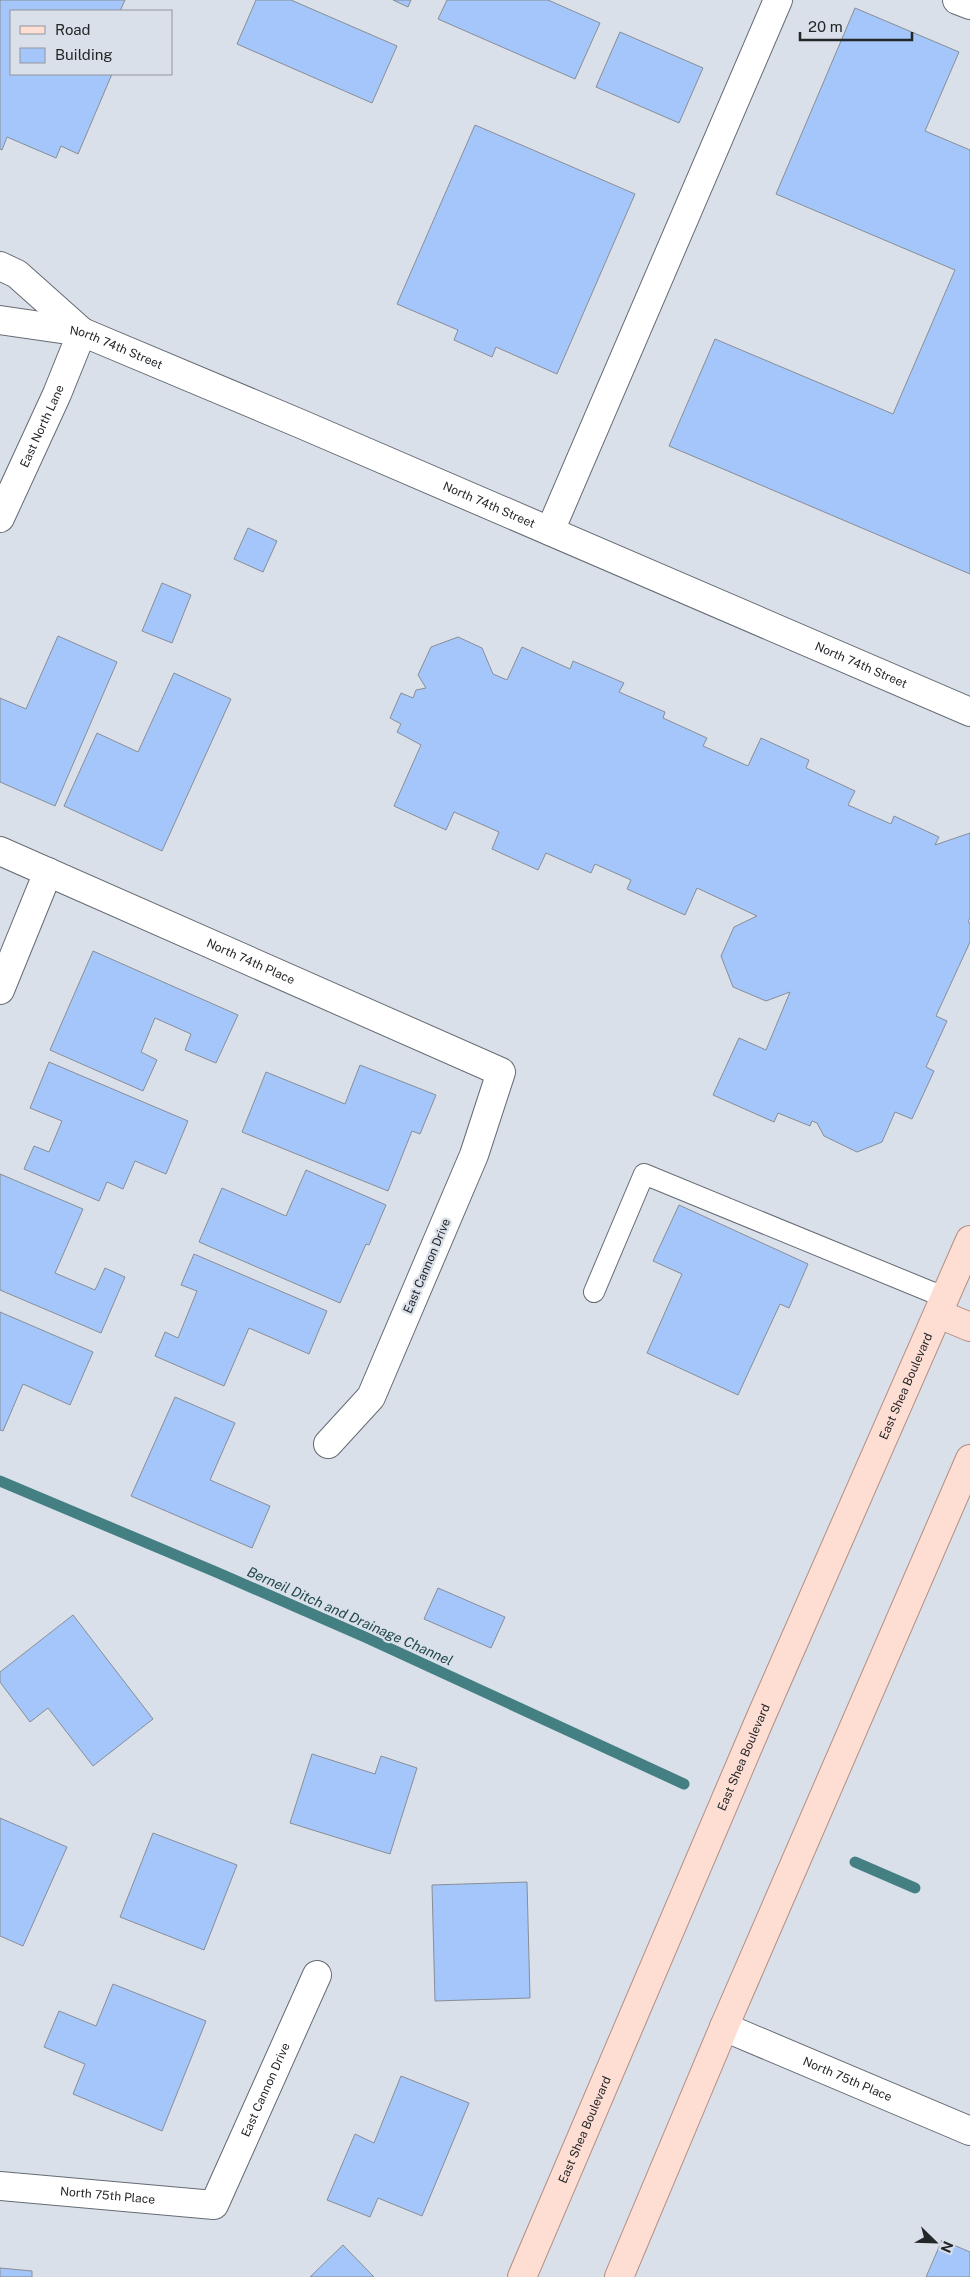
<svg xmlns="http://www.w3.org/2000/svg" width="970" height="2277" font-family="'Public Sans',sans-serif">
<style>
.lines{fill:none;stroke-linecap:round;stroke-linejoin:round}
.stream{stroke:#447f84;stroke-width:11}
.building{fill:#a5c6fa;stroke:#888e96}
.lane-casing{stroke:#656b73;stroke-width:22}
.street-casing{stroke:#656b73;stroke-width:30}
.secondary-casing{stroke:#656b73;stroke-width:30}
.primary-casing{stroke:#b28e84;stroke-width:30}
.lane{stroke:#fff;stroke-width:20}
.street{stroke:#fff;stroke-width:28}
.secondary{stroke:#fff;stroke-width:28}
.primary{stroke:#feddd3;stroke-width:28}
.labels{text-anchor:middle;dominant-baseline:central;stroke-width:4.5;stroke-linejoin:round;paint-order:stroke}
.street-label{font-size:12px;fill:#24272a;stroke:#dae0e9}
.water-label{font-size:14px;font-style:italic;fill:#21494b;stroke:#dae0e9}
</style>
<rect width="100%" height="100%" fill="#dae0e9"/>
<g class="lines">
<!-- stream -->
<g class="stream">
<path d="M 0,1481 L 216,1572 L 365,1637 L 684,1784"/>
<path d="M 855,1862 L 915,1888"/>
</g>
</g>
<!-- building -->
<g class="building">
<path d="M 0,0 L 125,0 L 120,11 L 11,11 L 11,74 L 112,74 L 78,154 L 61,146 L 56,158 L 7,137 L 2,150 L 0,149 Z"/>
<path d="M 256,0 L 291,0 L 397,46 L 372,103 L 237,44 Z"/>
<path d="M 393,0 L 411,0 L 408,7 Z"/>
<path d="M 447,0 L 548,0 L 600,23 L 575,79 L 438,19 Z"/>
<path d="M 855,8 L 959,52 L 925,131 L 970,150 L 970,574 L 669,446 L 715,339 L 893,414 L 955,270 L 776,194 Z"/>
<path d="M 620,32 L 703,68 L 679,123 L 596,87 Z"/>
<path d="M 475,125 L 635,194 L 557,374 L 496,347 L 492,357 L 454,340 L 458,330 L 397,304 Z"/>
<path d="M 248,528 L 277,541 L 263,572 L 234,559 Z"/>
<path d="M 162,583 L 191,595 L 172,643 L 142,631 Z"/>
<path d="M 58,636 L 117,662 L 55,806 L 0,782 L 0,698 L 26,709 Z"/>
<path d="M 458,637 L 482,648 L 493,674 L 507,680 L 522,647 L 570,669 L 573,661 L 624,683 L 619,692 L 665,712 L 663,718 L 707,738 L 703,746 L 748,766 L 761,738 L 809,760 L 806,768 L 855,791 L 848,805 L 891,824 L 894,816 L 939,837 L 935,845 L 970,833 L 970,918 L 968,922 L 970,923 L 970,942 L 936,1016 L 947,1021 L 926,1067 L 934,1071 L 912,1119 L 895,1112 L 882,1142 L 857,1152 L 824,1136 L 817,1123 L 812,1121 L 810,1126 L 778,1113 L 774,1122 L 713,1095 L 739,1038 L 766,1050 L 790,992 L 766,1001 L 733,987 L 721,956 L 734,927 L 757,916 L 697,888 L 685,915 L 627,889 L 631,880 L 595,864 L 591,873 L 546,853 L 538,870 L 492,849 L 499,832 L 454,812 L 446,830 L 394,806 L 421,745 L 397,732 L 401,724 L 390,718 L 401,693 L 413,698 L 416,690 L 426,688 L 418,675 L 431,647 Z"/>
<path d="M 174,673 L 231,699 L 162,851 L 64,806 L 97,733 L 138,752 Z"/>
<path d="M 93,951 L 238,1015 L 216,1063 L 185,1050 L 191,1034 L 155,1018 L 141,1052 L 157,1060 L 143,1091 L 50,1050 Z"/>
<path d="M 49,1062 L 188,1121 L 166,1174 L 135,1161 L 123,1189 L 107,1182 L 99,1201 L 24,1169 L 34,1146 L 49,1152 L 62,1121 L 30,1108 Z"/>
<path d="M 360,1065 L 436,1095 L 420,1134 L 412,1131 L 388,1191 L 242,1132 L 266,1072 L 345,1104 Z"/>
<path d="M 306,1170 L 386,1205 L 369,1245 L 366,1244 L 340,1303 L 199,1242 L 222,1188 L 286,1216 Z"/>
<path d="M 0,1174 L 83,1209 L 55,1273 L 95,1290 L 105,1268 L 125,1277 L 101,1333 L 0,1290 Z"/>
<path d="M 679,1205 L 808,1264 L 789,1308 L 780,1304 L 738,1395 L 647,1353 L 682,1274 L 653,1261 Z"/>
<path d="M 194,1254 L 327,1311 L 309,1354 L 249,1328 L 224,1386 L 155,1356 L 165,1332 L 178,1338 L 197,1291 L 181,1285 Z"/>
<path d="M 0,1312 L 93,1352 L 70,1405 L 23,1384 L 3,1431 L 0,1430 Z"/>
<path d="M 175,1397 L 235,1423 L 210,1480 L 270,1506 L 252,1548 L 131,1496 Z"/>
<path d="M 438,1588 L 505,1617 L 491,1648 L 424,1619 Z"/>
<path d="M 73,1615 L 153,1719 L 93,1766 L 48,1708 L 30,1722 L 0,1682 L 0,1672 Z"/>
<path d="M 312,1754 L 375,1774 L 381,1756 L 417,1768 L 390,1854 L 290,1823 Z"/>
<path d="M 0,1818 L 67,1847 L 23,1946 L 0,1936 Z"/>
<path d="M 153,1833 L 237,1865 L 204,1950 L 120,1917 Z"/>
<path d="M 527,1882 L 530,1998 L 435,2001 L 432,1885 Z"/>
<path d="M 113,1984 L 206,2021 L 162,2131 L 73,2094 L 85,2064 L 44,2047 L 59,2011 L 96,2026 Z"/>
<path d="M 401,2076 L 469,2103 L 422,2216 L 378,2198 L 370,2217 L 327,2200 L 355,2134 L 374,2143 Z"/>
<path d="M 942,2240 L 970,2252 L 970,2277 L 926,2277 Z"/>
<path d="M 343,2245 L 374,2277 L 310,2277 Z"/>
<path d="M 0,2268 L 32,2271 L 32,2277 L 0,2277 Z"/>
</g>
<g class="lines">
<!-- lane casing -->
<g class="lane-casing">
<path id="lane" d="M 594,1292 L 644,1174 L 946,1298"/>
</g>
<!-- street casing -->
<g class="street-casing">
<g id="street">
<path d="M 957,0 L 970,5"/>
<path id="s1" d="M 0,518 L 57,394 L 82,332"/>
<path d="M 550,531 L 778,0"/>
<path id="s2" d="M 0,851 L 501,1072 L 474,1155 L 371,1397 L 328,1444"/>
<path d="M 0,990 L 48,872"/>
<path id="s3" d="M 724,2027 L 970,2131"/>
<path id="s4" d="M 0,2186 L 214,2205 L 317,1975"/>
</g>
</g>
<!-- secondary casing -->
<g class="secondary-casing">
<g id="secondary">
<path d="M 0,266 L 17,274 L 82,332"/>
<path id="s5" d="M 0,320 L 82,332 L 301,424 L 970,712"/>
</g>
</g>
<!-- primary casing -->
<g class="primary-casing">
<g id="primary">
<path d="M 939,1314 L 970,1327"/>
<path id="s6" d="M 522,2277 L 760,1719 L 970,1240"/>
<path d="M 619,2277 L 724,2027 L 970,1459"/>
</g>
</g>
<!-- lane -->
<use href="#lane" class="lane"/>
<!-- street -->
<use href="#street" class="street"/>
<!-- secondary -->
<use href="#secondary" class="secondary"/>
<!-- primary -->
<use href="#primary" class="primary"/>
</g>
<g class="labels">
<!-- street labels -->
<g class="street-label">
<text stroke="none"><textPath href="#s5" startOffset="120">North 74th Street</textPath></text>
<text stroke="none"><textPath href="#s1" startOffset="101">East North Lane</textPath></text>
<text stroke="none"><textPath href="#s5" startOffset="525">North 74th Street</textPath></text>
<text stroke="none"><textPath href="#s5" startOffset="930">North 74th Street</textPath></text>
<text stroke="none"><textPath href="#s2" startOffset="274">North 74th Place</textPath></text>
<text transform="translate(427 1266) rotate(-67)">East Cannon Drive</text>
<text stroke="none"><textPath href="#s6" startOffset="970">East Shea Boulevard</textPath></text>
<text stroke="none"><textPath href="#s6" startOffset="565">East Shea Boulevard</textPath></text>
<text stroke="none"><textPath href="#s3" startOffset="134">North 75th Place</textPath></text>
<text stroke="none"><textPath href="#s4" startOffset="341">East Cannon Drive</textPath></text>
<text stroke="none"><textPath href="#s6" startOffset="160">East Shea Boulevard</textPath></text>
<text stroke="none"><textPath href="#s4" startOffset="108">North 75th Place</textPath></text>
</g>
<!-- water labels -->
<g class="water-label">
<text transform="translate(350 1616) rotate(24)">Berneil Ditch and Drainage Channel</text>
</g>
</g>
<!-- legend -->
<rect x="10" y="10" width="162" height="65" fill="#dae0e9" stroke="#91969d"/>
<rect x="20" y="26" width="25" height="8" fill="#feddd3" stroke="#91969d"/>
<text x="55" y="35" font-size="15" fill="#24272a">Road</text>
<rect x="20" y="48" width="25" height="15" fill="#a5c6fa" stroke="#91969d"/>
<text x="55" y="60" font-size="15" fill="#24272a">Building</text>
<!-- north arrow -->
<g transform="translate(935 2242) rotate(113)" stroke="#dae0e9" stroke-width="4" paint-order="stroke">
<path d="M0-4L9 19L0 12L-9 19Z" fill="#24272a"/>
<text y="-8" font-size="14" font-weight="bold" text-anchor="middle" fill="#24272a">N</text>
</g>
<!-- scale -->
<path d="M800 32v8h112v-8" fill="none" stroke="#24272a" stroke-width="2.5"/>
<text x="808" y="32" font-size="15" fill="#24272a" stroke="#dae0e9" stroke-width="4" paint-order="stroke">20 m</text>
</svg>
